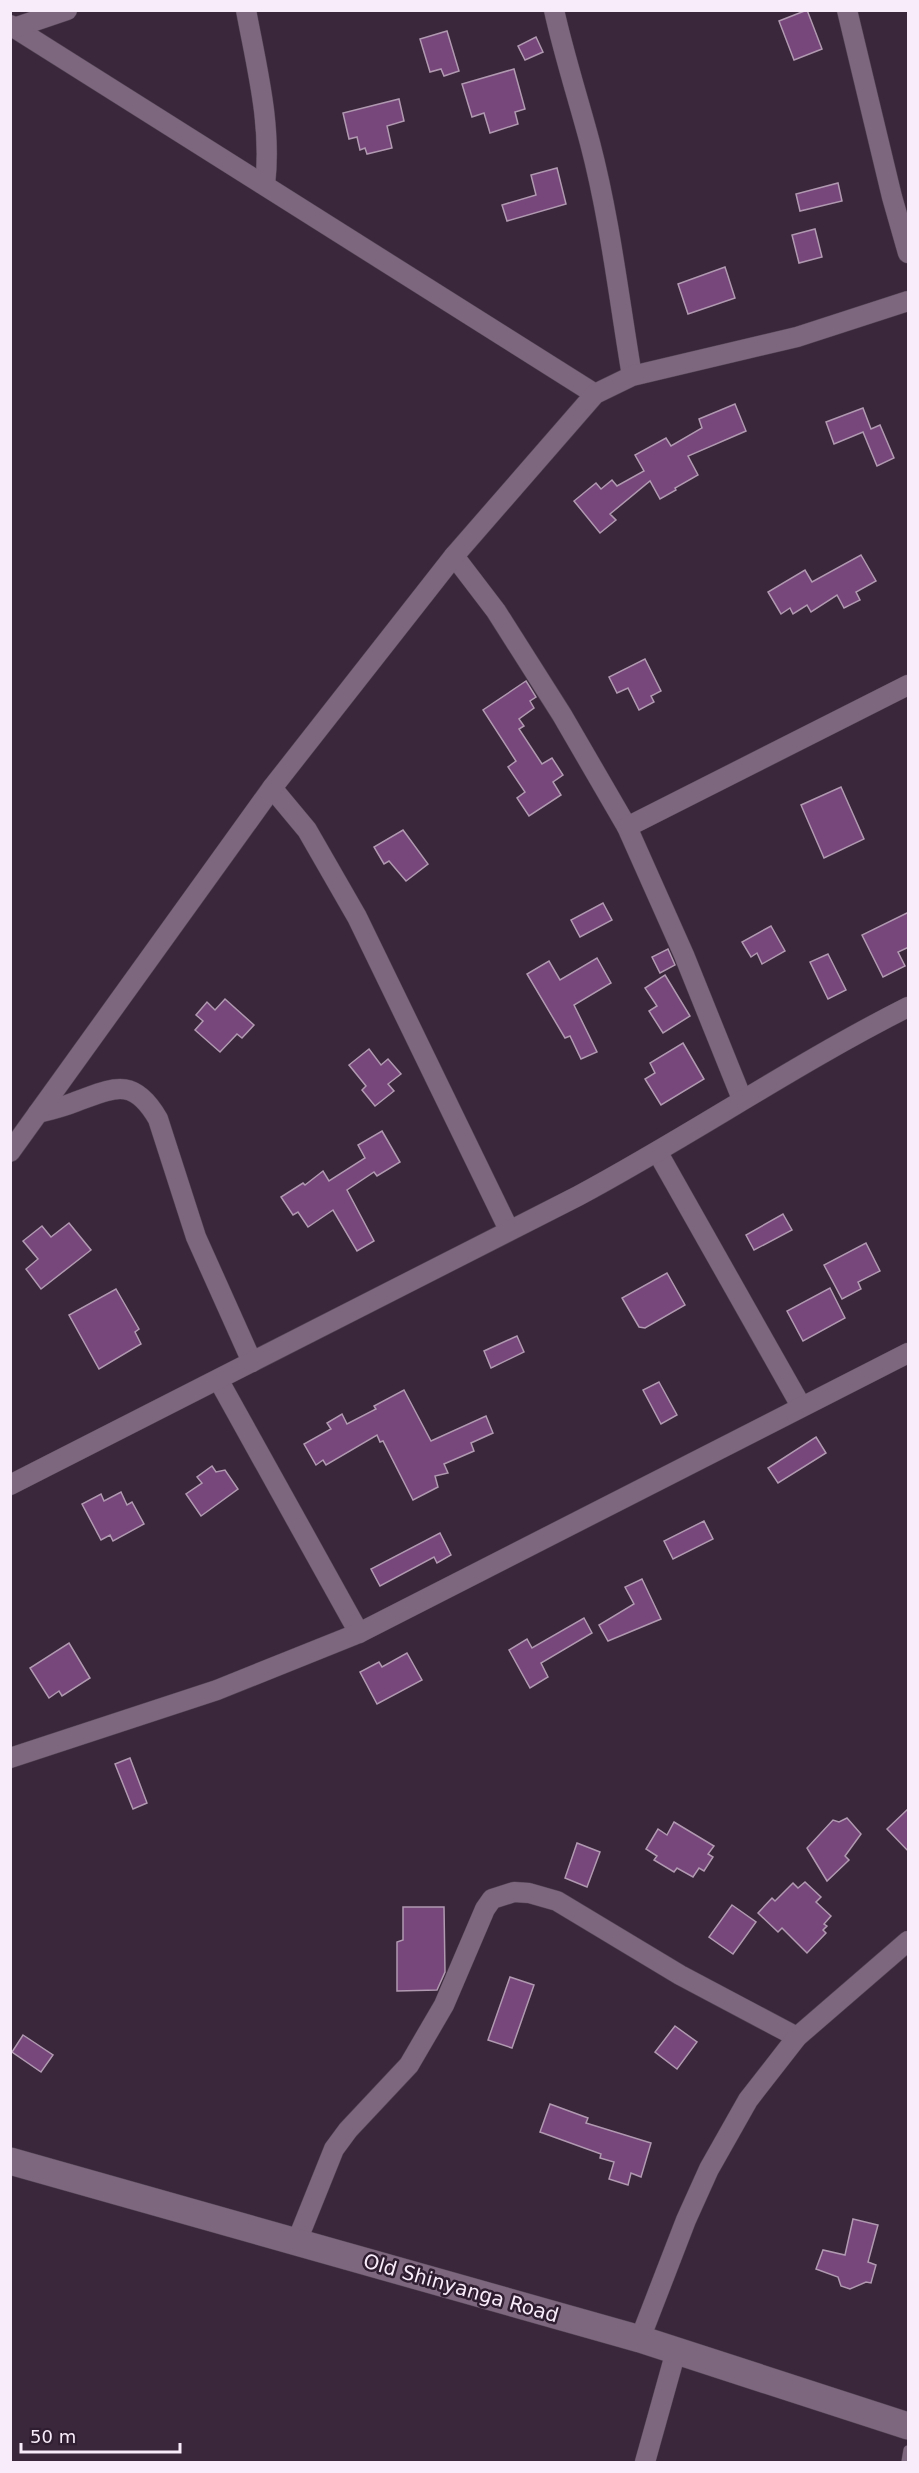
<svg xmlns="http://www.w3.org/2000/svg" width="919" height="2473" font-family="'DejaVu Sans',sans-serif">
<style>
.building{fill:#77467b;stroke:#b099b1;stroke-width:1.5}
.lines{fill:none;stroke-linecap:round;stroke-linejoin:round}
.service-casing{stroke:#544456;stroke-width:10}
.minor-casing{stroke:#544456;stroke-width:21}
.secondary-casing{stroke:#544456;stroke-width:28}
.service{stroke:#7d677e;stroke-width:9}
.minor{stroke:#7d677e;stroke-width:20}
.secondary{stroke:#7d677e;stroke-width:27}
.labels{text-anchor:middle;dominant-baseline:central;stroke-width:5;stroke-linejoin:round;paint-order:stroke}
.street-label{font-size:20px;fill:#f9ecfa;stroke:#2f1d31}
</style>
<rect width="100%" height="100%" fill="#3a273b"/>
<!-- building -->
<g class="building">
<path d="M 807,10 L 822,49 L 794,60 L 779,21 Z"/>
<path d="M 447,31 L 459,71 L 444,76 L 441,69 L 430,72 L 420,39 Z"/>
<path d="M 536,37 L 543,52 L 525,60 L 518,46 Z"/>
<path d="M 514,69 L 525,109 L 515,112 L 518,124 L 490,133 L 484,113 L 472,117 L 462,84 Z"/>
<path d="M 399,99 L 404,121 L 387,126 L 392,148 L 367,154 L 365,148 L 360,150 L 357,137 L 349,139 L 343,113 Z"/>
<path d="M 557,168 L 566,204 L 507,221 L 502,205 L 536,195 L 531,175 Z"/>
<path d="M 838,183 L 842,201 L 800,211 L 796,194 Z"/>
<path d="M 815,229 L 822,257 L 799,263 L 792,235 Z"/>
<path d="M 725,267 L 735,298 L 688,314 L 678,284 Z"/>
<path d="M 735,404 L 746,431 L 688,456 L 698,475 L 675,488 L 676,490 L 660,499 L 650,481 L 610,514 L 616,520 L 600,533 L 574,501 L 596,483 L 601,489 L 612,480 L 617,486 L 644,471 L 635,455 L 666,438 L 671,446 L 702,428 L 699,419 Z"/>
<path d="M 863,408 L 871,429 L 880,425 L 894,458 L 877,466 L 863,432 L 834,444 L 826,422 Z"/>
<path d="M 861,555 L 876,581 L 856,592 L 860,600 L 844,608 L 837,595 L 811,612 L 807,605 L 793,614 L 790,608 L 781,614 L 768,592 L 805,570 L 812,582 Z"/>
<path d="M 645,659 L 661,691 L 651,696 L 654,702 L 639,710 L 628,688 L 617,693 L 609,677 Z"/>
<path d="M 526,681 L 536,697 L 530,701 L 534,708 L 519,719 L 524,726 L 519,729 L 542,764 L 552,758 L 563,775 L 553,782 L 561,795 L 529,816 L 517,798 L 525,792 L 508,767 L 516,761 L 483,710 Z"/>
<path d="M 841,787 L 864,839 L 824,858 L 801,805 Z"/>
<path d="M 403,830 L 428,864 L 406,881 L 389,861 L 384,864 L 374,847 Z"/>
<path d="M 603,903 L 612,920 L 580,937 L 571,920 Z"/>
<path d="M 909,912 L 909,947 L 898,952 L 905,966 L 883,977 L 862,935 Z"/>
<path d="M 771,926 L 785,951 L 762,964 L 757,953 L 751,957 L 742,942 Z"/>
<path d="M 668,949 L 675,965 L 660,973 L 652,957 Z"/>
<path d="M 828,954 L 846,990 L 828,999 L 810,962 Z"/>
<path d="M 597,958 L 611,983 L 574,1005 L 597,1052 L 581,1059 L 570,1036 L 565,1038 L 527,974 L 549,961 L 560,980 Z"/>
<path d="M 665,975 L 690,1016 L 663,1033 L 649,1011 L 657,1006 L 645,988 Z"/>
<path d="M 225,999 L 254,1025 L 242,1038 L 237,1034 L 220,1052 L 195,1030 L 203,1021 L 196,1015 L 207,1002 L 215,1010 Z"/>
<path d="M 683,1043 L 704,1079 L 661,1105 L 645,1079 L 655,1073 L 650,1063 Z"/>
<path d="M 369,1049 L 381,1065 L 388,1059 L 401,1074 L 388,1084 L 394,1091 L 375,1106 L 362,1090 L 366,1086 L 349,1065 Z"/>
<path d="M 382,1131 L 400,1162 L 377,1176 L 374,1172 L 347,1190 L 374,1241 L 357,1251 L 333,1210 L 308,1227 L 298,1212 L 293,1215 L 281,1197 L 303,1183 L 305,1185 L 323,1171 L 329,1181 L 365,1158 L 358,1145 Z"/>
<path d="M 783,1214 L 792,1230 L 754,1250 L 746,1235 Z"/>
<path d="M 69,1223 L 91,1250 L 41,1289 L 26,1269 L 38,1259 L 23,1241 L 42,1226 L 51,1237 Z"/>
<path d="M 866,1243 L 880,1271 L 858,1282 L 861,1289 L 842,1299 L 824,1265 Z"/>
<path d="M 667,1273 L 685,1305 L 645,1328 L 639,1327 L 622,1298 Z"/>
<path d="M 830,1288 L 845,1318 L 803,1341 L 787,1311 Z"/>
<path d="M 116,1289 L 139,1329 L 135,1332 L 141,1344 L 99,1369 L 69,1315 Z"/>
<path d="M 517,1336 L 524,1352 L 491,1368 L 484,1351 Z"/>
<path d="M 659,1382 L 677,1415 L 661,1424 L 643,1390 Z"/>
<path d="M 404,1390 L 431,1441 L 486,1416 L 493,1433 L 471,1443 L 474,1451 L 444,1464 L 448,1473 L 435,1476 L 438,1487 L 413,1500 L 383,1441 L 380,1442 L 377,1435 L 326,1465 L 323,1460 L 316,1465 L 304,1444 L 331,1429 L 327,1423 L 342,1414 L 347,1424 L 376,1409 L 374,1406 Z"/>
<path d="M 816,1437 L 826,1453 L 778,1483 L 768,1468 Z"/>
<path d="M 212,1466 L 216,1472 L 225,1470 L 238,1489 L 201,1516 L 186,1494 L 202,1483 L 197,1477 Z"/>
<path d="M 121,1492 L 127,1505 L 132,1502 L 144,1524 L 113,1541 L 110,1535 L 101,1540 L 82,1504 L 101,1494 L 104,1501 Z"/>
<path d="M 704,1521 L 713,1539 L 673,1559 L 664,1541 Z"/>
<path d="M 440,1533 L 451,1555 L 437,1563 L 434,1557 L 380,1586 L 371,1569 Z"/>
<path d="M 642,1579 L 661,1619 L 608,1641 L 599,1625 L 634,1604 L 625,1587 Z"/>
<path d="M 584,1618 L 592,1633 L 541,1663 L 548,1677 L 530,1688 L 509,1650 L 527,1639 L 532,1648 Z"/>
<path d="M 69,1643 L 90,1678 L 62,1696 L 59,1691 L 49,1698 L 30,1668 Z"/>
<path d="M 407,1653 L 422,1680 L 377,1704 L 360,1672 L 379,1662 L 382,1667 Z"/>
<path d="M 130,1758 L 147,1803 L 133,1809 L 115,1764 Z"/>
<path d="M 909,1808 L 909,1852 L 887,1829 Z"/>
<path d="M 847,1818 L 861,1834 L 845,1856 L 849,1860 L 827,1881 L 807,1848 L 833,1820 L 839,1822 Z"/>
<path d="M 674,1822 L 714,1846 L 708,1854 L 713,1857 L 704,1871 L 699,1868 L 693,1877 L 677,1868 L 674,1872 L 654,1860 L 657,1856 L 646,1849 L 658,1829 L 667,1835 Z"/>
<path d="M 577,1843 L 600,1852 L 587,1887 L 565,1878 Z"/>
<path d="M 805,1882 L 821,1897 L 816,1902 L 831,1916 L 824,1924 L 827,1926 L 823,1930 L 826,1933 L 807,1953 L 782,1928 L 778,1932 L 758,1913 L 772,1898 L 775,1901 L 793,1883 L 798,1888 Z"/>
<path d="M 732,1905 L 756,1922 L 733,1954 L 709,1937 Z"/>
<path d="M 403,1907 L 444,1907 L 445,1972 L 437,1990 L 397,1991 L 397,1942 L 403,1940 Z"/>
<path d="M 510,1977 L 534,1985 L 512,2048 L 488,2040 Z"/>
<path d="M 675,2026 L 697,2042 L 677,2069 L 655,2052 Z"/>
<path d="M 23,2035 L 53,2055 L 41,2072 L 12,2052 Z"/>
<path d="M 550,2104 L 588,2118 L 586,2123 L 651,2143 L 641,2177 L 631,2173 L 628,2185 L 609,2179 L 614,2162 L 600,2158 L 601,2154 L 540,2132 Z"/>
<path d="M 853,2219 L 878,2225 L 868,2262 L 876,2265 L 871,2283 L 866,2282 L 850,2289 L 841,2286 L 838,2277 L 816,2269 L 823,2250 L 845,2255 Z"/>
</g>
<g class="lines">
<!-- service casing -->
<g class="service-casing">
<path id="service" d="M 906,2462 L 908,2450"/>
</g>
<!-- minor casing -->
<g class="minor-casing">
<g id="minor">
<path d="M 246,10 C 257,69 272,126 265,185"/>
<path d="M 554,10 C 564,55 578,98 590,143 C 610,219 619,299 632,376"/>
<path d="M 847,10 L 892,197 L 908,253"/>
<path d="M 10,25 L 595,394"/>
<path d="M 14,28 L 67,10"/>
<path d="M 454,556 L 496,611 L 562,715 L 627,827 L 684,955 L 742,1099"/>
<path d="M 272,788 L 307,830 L 357,917 L 509,1230"/>
<path d="M 627,827 L 908,685"/>
<path d="M 38,1113 C 50,1110 63,1107 75,1102 C 114,1088 133,1076 158,1119 L 196,1237 L 252,1362"/>
<path d="M 10,1152 L 272,788 L 454,556 L 595,394 L 632,376 L 797,337 L 908,301"/>
<path d="M 658,1153 L 801,1406"/>
<path d="M 219,1381 L 359,1633"/>
<path d="M 10,1485 L 578,1196 C 690,1136 795,1064 908,1007"/>
<path d="M 10,1758 L 217,1690 L 359,1633 L 908,1353"/>
<path d="M 297,2241 L 334,2149 L 348,2130 L 409,2065 L 444,2005 L 485,1909 L 492,1899 L 514,1892 L 529,1893 L 557,1901 L 680,1975 L 797,2037"/>
<path d="M 640,2339 L 686,2220 L 709,2169 L 748,2100 L 797,2037 L 908,1941"/>
<path d="M 645,2462 L 676,2351"/>
</g>
</g>
<!-- secondary casing -->
<g class="secondary-casing">
<path id="secondary" d="M 10,2161 L 640,2339 L 908,2426"/>
</g>
<!-- service -->
<use href="#service" class="service"/>
<!-- minor -->
<use href="#minor" class="minor"/>
<!-- secondary -->
<use href="#secondary" class="secondary"/>
</g>
<g class="labels">
<!-- street labels -->
<g class="street-label">
<text transform="translate(461 2288) rotate(16)">Old Shinyanga Road</text>
</g>
</g>
<!-- border -->
<rect width="919" height="2473" fill="none" stroke="#f9ecfa" stroke-width="24"/>
<!-- scale -->
<path d="M21 2443v9h159v-9" fill="none" stroke="#f9ecfa" stroke-width="3"/>
<text x="30" y="2443" font-size="18" fill="#f9ecfa" stroke="#2f1d31" stroke-width="4.5" paint-order="stroke">50 m</text>
</svg>
